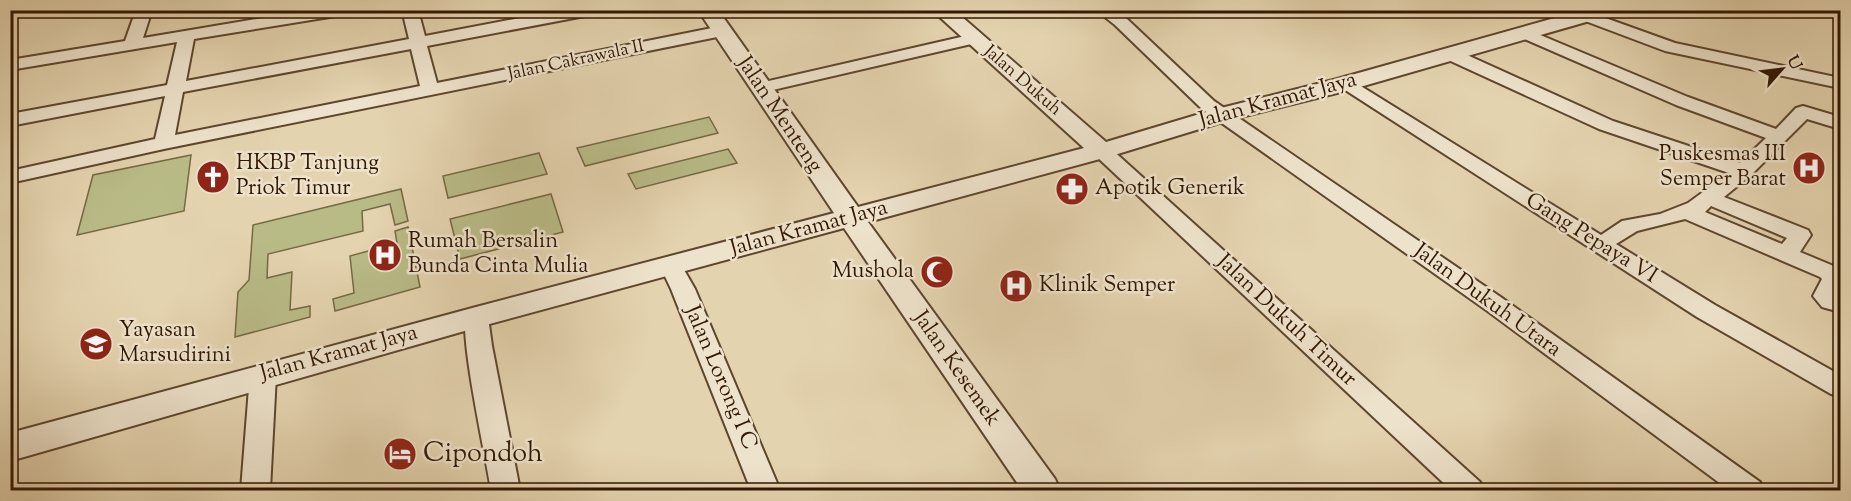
<svg xmlns="http://www.w3.org/2000/svg" width="1851" height="501" font-family="'Sorts Mill Goudy',serif">
<style>
.green{fill:#b9bb87;stroke:#766944;stroke-width:1.5}
.lines{fill:none;stroke-linecap:round;stroke-linejoin:round}
.minor-casing{stroke:#5e462d;stroke-width:4}
.tertiary-casing{stroke:#5e462d;stroke-width:4}
.minor{fill:#ede2cb;fill-rule:evenodd}
.tertiary{fill:#ede2cb;fill-rule:evenodd}
.labels{text-anchor:middle;dominant-baseline:central;stroke-width:5;stroke-linejoin:round;paint-order:stroke}
.far-street-label{font-size:18px;fill:#321702;stroke:#ede2cb}
.street-label{font-size:22px;fill:#321702;stroke:#ede2cb}
.poi-label{font-size:22px;fill:#321702;stroke:#ede2cb;text-anchor:start}
.near-poi-label{font-size:27px;fill:#321702;stroke:#ede2cb;text-anchor:start}
</style>
<rect width="100%" height="100%" fill="#e4d3af"/>
<filter id="stains"><feTurbulence type="fractalNoise" baseFrequency=".00333" numOctaves="4"/><feColorMatrix values="0 0 0 0 .2 0 0 0 0 .09 0 0 0 0 .02 0 0 0 .5 -.17"/></filter>
<radialGradient id="worn" r=".72"><stop offset=".6" stop-color="#630" stop-opacity="0"/><stop offset="1" stop-color="#630" stop-opacity=".3"/></radialGradient>
<!-- green -->
<g class="green">
<path d="M 709,117 L 718,133 L 585,166 L 577,148 Z"/>
<path d="M 728,149 L 737,163 L 636,189 L 628,174 Z"/>
<path d="M 539,153 L 547,174 L 448,198 L 443,176 Z"/>
<path d="M 191,155 L 184,211 L 77,235 L 93,175 Z"/>
<path d="M 401,189 L 408,221 L 395,225 L 390,204 L 362,211 L 363,231 L 268,254 L 267,278 L 292,272 L 290,310 L 310,306 L 310,317 L 235,337 L 238,292 L 249,280 L 253,225 Z"/>
<path d="M 551,194 L 563,232 L 460,259 L 450,219 Z"/>
<path d="M 408,227 L 420,287 L 335,311 L 333,299 L 354,293 L 350,256 L 397,243 L 395,231 Z"/>
</g>
<g class="lines">
<!-- minor casing -->
<g class="minor-casing">
<g id="minor">
<path d="M 136,10 L 152,10 L 143,38 L 310,10 L 349,10 L 342,15 L 194,39 L 186,81 L 409,39 L 402,10 L 418,10 L 425,36 L 562,10 L 597,10 L 590,15 L 427,46 L 437,83 L 722,26 L 730,31 L 722,36 L 164,149 L 10,183 L 10,171 L 155,139 L 165,96 L 10,126 L 10,114 L 167,85 L 177,42 L 10,70 L 10,60 L 125,41 ZM 411,49 L 420,86 L 175,135 L 183,92 Z"/>
<path d="M 1096,10 L 1114,10 L 1127,19 L 1214,101 L 1502,298 L 1760,482 L 1764,490 L 1729,490 L 1486,310 L 1202,109 L 1115,25 Z"/>
<path d="M 1586,11 L 1675,43 L 1840,78 L 1840,88 L 1665,51 L 1580,19 L 1578,16 L 1580,13 Z"/>
<path d="M 1526,29 L 1688,97 L 1776,129 L 1796,108 L 1803,106 L 1840,117 L 1840,129 L 1807,119 L 1751,175 L 1724,197 L 1808,230 L 1811,235 L 1800,252 L 1836,267 L 1840,271 L 1840,289 L 1838,295 L 1840,296 L 1840,312 L 1822,307 L 1813,296 L 1822,279 L 1820,277 L 1685,219 L 1637,231 L 1616,244 L 1715,305 L 1840,375 L 1840,396 L 1831,394 L 1697,317 L 1336,84 L 1339,80 L 1351,80 L 1601,235 L 1622,221 L 1660,214 L 1688,203 L 1729,173 L 1599,129 L 1444,58 L 1442,54 L 1444,50 L 1456,50 L 1613,121 L 1740,163 L 1766,138 L 1676,105 L 1520,37 L 1518,34 L 1520,31 ZM 1711,206 L 1787,238 L 1782,244 L 1705,212 Z"/>
<path d="M 974,34 L 982,39 L 980,42 L 760,93 L 754,92 L 751,88 L 754,84 L 760,83 Z"/>
<path d="M 1102,145 L 1109,147 L 1480,482 L 1484,490 L 1451,490 L 1095,155 L 1092,151 L 1095,147 Z"/>
<path d="M 671,259 L 679,261 L 695,289 L 780,490 L 751,490 L 671,289 L 660,266 L 663,261 Z"/>
<path d="M 476,309 L 485,311 L 488,317 L 492,346 L 520,490 L 491,490 C 487,462 457,328 467,311 Z"/>
<path d="M 263,366 L 272,368 L 276,375 L 270,490 L 241,490 L 250,375 L 254,368 Z"/>
</g>
</g>
<!-- tertiary casing -->
<g class="tertiary-casing">
<path id="tertiary" d="M 698,10 L 718,10 L 858,207 L 1084,148 L 932,10 L 954,10 L 1106,142 L 1213,110 L 1337,79 L 1583,10 L 1617,10 L 1614,14 L 1353,89 L 1229,120 L 1111,156 L 868,222 L 1055,479 L 1060,490 L 1022,490 L 844,228 L 482,326 L 10,461 L 10,433 L 476,307 L 834,213 Z"/>
</g>
<!-- minor -->
<use href="#minor" class="minor"/>
<!-- tertiary -->
<use href="#tertiary" class="tertiary"/>
</g>
<!-- icons -->
<defs>
<g id="hospital-disc" transform="scale(1.725)"><circle r="9.5" fill="#8f2418" stroke="#ede2cb"/><path d="M-5-5h3v3.5h4V-5h3V5h-3V1.5h-4V5h-3Z" fill="#fff"/></g>
<g id="church-disc" transform="scale(1.725)"><circle r="9.5" fill="#8f2418" stroke="#ede2cb"/><path d="M-1.2-6h2.4v3.5h3.3v2.4h-3.3V6h-2.4V-.1h-3.3v-2.4h3.3Z" fill="#fff"/></g>
<g id="pharmacy-disc" transform="scale(1.725)"><circle r="9.5" fill="#8f2418" stroke="#ede2cb"/><path d="M-2-6h4v4h4v4h-4v4h-4v-4h-4v-4h4Z" fill="#fff"/></g>
<g id="mosque-disc" transform="scale(1.725)"><circle r="9.5" fill="#8f2418" stroke="#ede2cb"/><path d="M3.5-4.9A6 6 0 1 0 3.5 4.9A5 5 0 1 1 3.5-4.9Z" fill="#fff"/></g>
<g id="school-disc" transform="scale(1.725)"><circle r="9.5" fill="#8f2418" stroke="#ede2cb"/><path d="M0-5L7-2L0 1L-7-2ZM-4 1L0 2.5L4 1V4Q0 6-4 4Z" fill="#fff"/></g>
<g id="hotel-disc" transform="scale(1.725)"><circle r="9.5" fill="#8f2418" stroke="#ede2cb"/><path d="M-6-4.5h1.5V1H6V5H4.5V3h-9V5H-6ZM-4 0a1.8 1.8 0 1 1 3.6 0ZM.5 0V-2.5h3Q6-2.5 6 0Z" fill="#fff"/></g>
</defs>
<g fill-rule="evenodd">
<use href="#hospital-disc" x="1809" y="168"/>
<use href="#church-disc" x="213" y="177"/>
<use href="#pharmacy-disc" x="1072" y="189"/>
<use href="#hospital-disc" x="385" y="255"/>
<use href="#mosque-disc" x="937" y="272"/>
<use href="#hospital-disc" x="1016" y="286"/>
<use href="#school-disc" x="96" y="344"/>
<use href="#hotel-disc" x="400" y="454"/>
</g>
<g class="labels">
<!-- far-street labels -->
<g class="far-street-label">
<text transform="translate(576 61) rotate(-12)">Jalan Cakrawala II</text>
<text transform="translate(1022 81) rotate(41)">Jalan Dukuh</text>
</g>
<!-- street labels -->
<g class="street-label">
<text transform="translate(1278 101) rotate(-15)">Jalan Kramat Jaya</text>
<text transform="translate(779 115) rotate(56)">Jalan Menteng</text>
<text transform="translate(809 229) rotate(-15)">Jalan Kramat Jaya</text>
<text transform="translate(1591 239) rotate(32)">Gang Pepaya VI</text>
<text transform="translate(1487 301) rotate(36)">Jalan Dukuh Utara</text>
<text transform="translate(1286 321) rotate(43)">Jalan Dukuh Timur</text>
<text transform="translate(339 354) rotate(-15)">Jalan Kramat Jaya</text>
<text transform="translate(956 369) rotate(55)">Jalan Kesemek</text>
<text transform="translate(720 378) rotate(67)">Jalan Lorong I C</text>
</g>
<!-- poi labels -->
<g class="poi-label">
<text x="1786" y="155" text-anchor="end">Puskesmas III<tspan x="1786" dy="25">Semper Barat</tspan></text>
<text x="236" y="164">HKBP Tanjung<tspan x="236" dy="25">Priok Timur</tspan></text>
<text x="1095" y="189">Apotik Generik</text>
<text x="408" y="242">Rumah Bersalin<tspan x="408" dy="25">Bunda Cinta Mulia</tspan></text>
<text x="914" y="272" text-anchor="end">Mushola</text>
<text x="1039" y="286">Klinik Semper</text>
<text x="119" y="331">Yayasan<tspan x="119" dy="25">Marsudirini</tspan></text>
</g>
<!-- near-poi labels -->
<g class="near-poi-label">
<text x="423" y="454">Cipondoh</text>
</g>
</g>
<!-- margin -->
<rect width="1851" height="501" fill="none" stroke="#e4d3af" stroke-width="36"/>
<rect x="12" y="12" width="1827" height="477" fill="none" stroke="#321702" stroke-width="3"/>
<rect x="18" y="18" width="1815" height="465" fill="none" stroke="#321702" stroke-width="1.5"/>
<!-- north arrow -->
<g transform="translate(1782 69) rotate(62)" stroke="#ede2cb" stroke-width="4.5" paint-order="stroke">
<path d="M0-4.5L10 22L0 15L-10 22Z" fill="#321702"/>
<text y="-9" font-size="16" font-weight="bold" text-anchor="middle" fill="#321702">U</text>
</g>
<rect width="100%" height="100%" filter="url(#stains)"/>
<rect width="100%" height="100%" fill="url(#worn)"/>
</svg>
